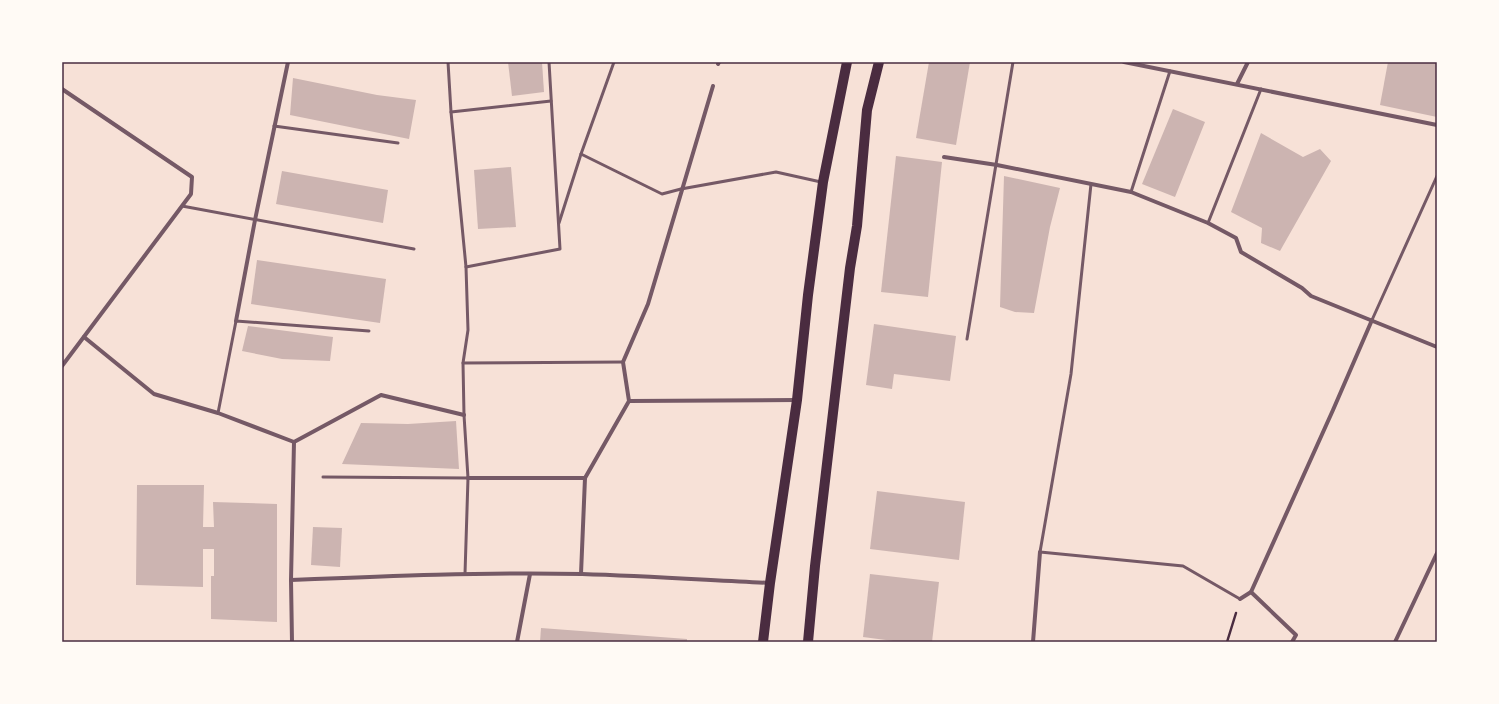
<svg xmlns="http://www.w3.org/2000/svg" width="1499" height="704" font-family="'Source Sans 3',sans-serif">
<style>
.building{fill:#ccb4b1}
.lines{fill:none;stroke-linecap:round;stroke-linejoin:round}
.path{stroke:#4a2c40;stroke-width:2.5}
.service{stroke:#755966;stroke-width:3}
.minor{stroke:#755966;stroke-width:4}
.primary{stroke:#4a2c40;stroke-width:10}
.neatline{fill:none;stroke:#4a2c40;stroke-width:1.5}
</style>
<rect width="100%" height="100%" fill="#f7e1d7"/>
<!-- building -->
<g class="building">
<path d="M 508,62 L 542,62 L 544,92 L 512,96 Z"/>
<path d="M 929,62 L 970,62 L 956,145 L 916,138 Z"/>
<path d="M 1388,62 L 1437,62 L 1437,117 L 1380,105 Z"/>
<path d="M 293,78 L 377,95 L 416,100 L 409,139 L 290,115 Z"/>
<path d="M 1173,109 L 1205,122 L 1175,197 L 1142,184 Z"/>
<path d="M 1261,133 L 1303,157 L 1320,149 L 1331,161 L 1280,251 L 1261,243 L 1262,228 L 1231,212 Z"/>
<path d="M 896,156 L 942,162 L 928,297 L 881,292 Z"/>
<path d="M 511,167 L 516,227 L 478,229 L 474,170 Z"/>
<path d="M 282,171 L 388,190 L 383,223 L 276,204 Z"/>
<path d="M 1004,176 L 1060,188 L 1050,227 L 1034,313 L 1015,312 L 1000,307 Z"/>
<path d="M 257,260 L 386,279 L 380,323 L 251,304 Z"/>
<path d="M 874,324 L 956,336 L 950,381 L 894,374 L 892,389 L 866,385 Z"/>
<path d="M 248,326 L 333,337 L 330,361 L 282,359 L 242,351 Z"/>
<path d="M 456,421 L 459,469 L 342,464 L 361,423 L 408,424 Z"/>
<path d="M 137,485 L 204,485 L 203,527 L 214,527 L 213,502 L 277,504 L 277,622 L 211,619 L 211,576 L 214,576 L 214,549 L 203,549 L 203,587 L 136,585 Z"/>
<path d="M 877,491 L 965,502 L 959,560 L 870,549 Z"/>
<path d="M 313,527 L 342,528 L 340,567 L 311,565 Z"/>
<path d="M 870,574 L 939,582 L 932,642 L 901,642 L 863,637 Z"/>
<path d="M 541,628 L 687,639 L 687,642 L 540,642 Z"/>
</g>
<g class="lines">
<!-- path -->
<path class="path" d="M 1227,642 L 1236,613"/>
<!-- service -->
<g class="service">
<path d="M 448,62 L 451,112 L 466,267 L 468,330 L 463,363 L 464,415 L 468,478 L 465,574"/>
<path d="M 451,112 L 551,101"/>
<path d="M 274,126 L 398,143"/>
<path d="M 581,154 L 662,194 L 681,189 L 776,172 L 821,182"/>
<path d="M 1091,184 L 1071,374 L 1040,552 L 1183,566 L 1240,599"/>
<path d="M 1131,192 L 1170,71"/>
<path d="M 182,206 L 414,249"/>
<path d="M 559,223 L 581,154 L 614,62"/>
<path d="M 1208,223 L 1261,89"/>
<path d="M 466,267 L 560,249 L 549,62"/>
<path d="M 1372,320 L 1437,176"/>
<path d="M 967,339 L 1013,62"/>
<path d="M 463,363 L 623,362"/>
<path d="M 218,413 L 236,321 L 369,331"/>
<path d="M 323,477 L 468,478"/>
</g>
<!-- minor -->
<g class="minor">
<path d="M 1124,62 L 1437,125"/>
<path d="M 718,64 L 719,62"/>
<path d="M 1237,84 L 1248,62"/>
<path d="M 62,89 L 192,177 L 191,194 L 62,366"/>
<path d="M 944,157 L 997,165 L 1131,192 L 1208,223 L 1236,238 L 1241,252 L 1302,288 L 1311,296 L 1437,347"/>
<path d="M 236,321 L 255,220 L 288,62"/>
<path d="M 84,337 L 154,394 L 218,413 L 294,442 L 381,395 L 464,415"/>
<path d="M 629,401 L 796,400"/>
<path d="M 468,478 L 585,478"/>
<path d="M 581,574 L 585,478 L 629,401 L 623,362 L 648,304 L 713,86"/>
<path d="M 291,580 C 388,576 485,572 582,574 C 645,576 707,580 770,583"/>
<path d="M 1251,592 L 1296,635 L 1292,642"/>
<path d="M 1240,599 L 1251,592 L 1333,410 L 1372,320"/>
<path d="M 292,642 L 291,580 L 294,442"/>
<path d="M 517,642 L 530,574"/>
<path d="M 1033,642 L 1040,552"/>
<path d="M 1395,642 L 1437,553"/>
</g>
<!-- primary -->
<g class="primary">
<path d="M 763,642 L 770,583 L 797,400 L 808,295 L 823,182 L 847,62"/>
<path d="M 808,642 L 815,566 L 850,268 L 857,226 L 867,110 L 879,62"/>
</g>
</g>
<!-- border -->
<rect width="1499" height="704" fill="none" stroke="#fffaf5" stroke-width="126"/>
<rect x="63" y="63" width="1373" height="578" class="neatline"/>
</svg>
